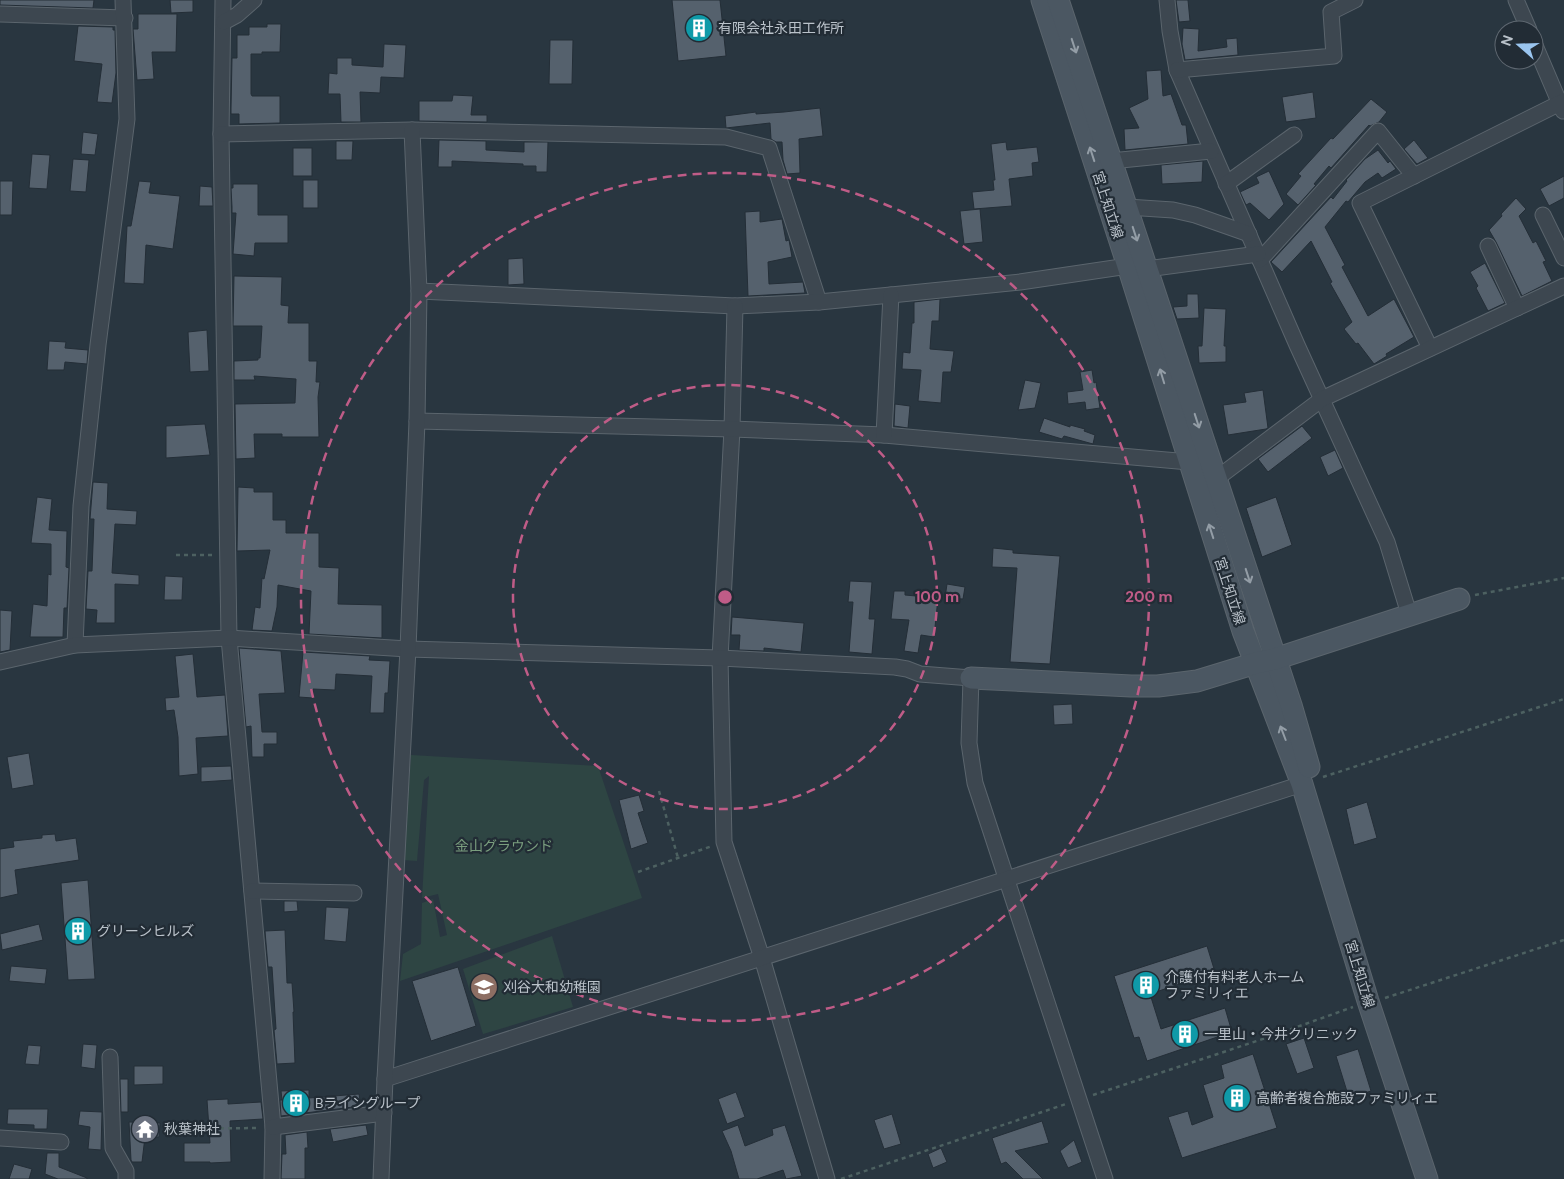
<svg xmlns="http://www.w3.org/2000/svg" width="1564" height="1179" font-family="'DM Sans','Noto Sans JP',sans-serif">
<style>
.green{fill:#2e4543}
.building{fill:#55616d;stroke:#242e37}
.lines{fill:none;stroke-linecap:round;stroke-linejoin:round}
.street-casing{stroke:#5b656d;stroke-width:17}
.secondary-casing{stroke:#5b656d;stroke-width:23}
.path{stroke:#4d6161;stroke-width:2.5;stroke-dasharray:4 4;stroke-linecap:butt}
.street{stroke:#3d4750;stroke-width:15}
.secondary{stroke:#4b5762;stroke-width:21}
.oneway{stroke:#939da6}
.ring{fill:none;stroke:#bf5c87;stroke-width:2.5;stroke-dasharray:9 6}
.labels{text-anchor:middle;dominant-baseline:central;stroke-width:4.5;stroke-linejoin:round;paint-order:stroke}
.poi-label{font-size:14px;fill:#bac2ca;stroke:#222c35;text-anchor:start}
.street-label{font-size:14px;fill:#bac2ca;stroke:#222c35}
.park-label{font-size:14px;fill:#7a9e7e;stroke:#222c35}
.centre{fill:#bf5c87;stroke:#222c35;stroke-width:2.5}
.ring-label{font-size:15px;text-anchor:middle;font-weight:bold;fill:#bf5c87;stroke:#222c35;stroke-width:4.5;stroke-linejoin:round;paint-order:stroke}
</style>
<rect width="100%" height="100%" fill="#293640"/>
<!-- green -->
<g class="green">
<path d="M 411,755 L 598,766 L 642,898 L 400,981 L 403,954 L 421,944 L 422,903 L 433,899 L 440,937 L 447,935 L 438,894 L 422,898 L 429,776 L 424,780 L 417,861 L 403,860 Z"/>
<path d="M 552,936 L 573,1007 L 483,1034 L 463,969 Z"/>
</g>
<!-- building -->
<g class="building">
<path d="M 0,0 L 94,0 L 93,8 L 0,5 Z"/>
<path d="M 170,0 L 193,0 L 193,12 L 171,13 Z"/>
<path d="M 672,0 L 720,0 L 726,56 L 678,61 Z"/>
<path d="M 1176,0 L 1188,0 L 1190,21 L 1179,22 Z"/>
<path d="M 138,14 L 177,14 L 176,52 L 152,52 L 154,79 L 137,80 L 133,29 L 138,29 Z"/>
<path d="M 267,24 L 281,24 L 280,52 L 262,52 L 262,54 L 251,54 L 251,94 L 252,96 L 280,96 L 280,123 L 239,124 L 239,114 L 231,114 L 231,108 L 232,58 L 237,58 L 237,35 L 249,35 L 249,27 L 267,27 Z"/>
<path d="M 78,26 L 113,27 L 113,30 L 115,30 L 116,73 L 112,103 L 97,102 L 102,64 L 74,61 Z"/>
<path d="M 1183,28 L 1199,29 L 1198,51 L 1227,47 L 1226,39 L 1237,38 L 1238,55 L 1185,60 L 1182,44 Z"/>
<path d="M 550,40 L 573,40 L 572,84 L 549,84 Z"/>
<path d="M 384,44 L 406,45 L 404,78 L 381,77 L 380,93 L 360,92 L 361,122 L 341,122 L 340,94 L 328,94 L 329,73 L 337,74 L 337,58 L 352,58 L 352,65 L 383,67 Z"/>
<path d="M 1161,70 L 1163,96 L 1171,94 L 1182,125 L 1186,125 L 1188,144 L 1125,150 L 1124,129 L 1139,128 L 1129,108 L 1148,99 L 1146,71 Z"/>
<path d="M 1313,92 L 1316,118 L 1286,122 L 1282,97 Z"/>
<path d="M 453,95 L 473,96 L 471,115 L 487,115 L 487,122 L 419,121 L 419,101 L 452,101 Z"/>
<path d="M 1371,99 L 1387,112 L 1379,122 L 1370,126 L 1369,125 L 1331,168 L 1329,166 L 1314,184 L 1316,185 L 1298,205 L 1286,194 L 1301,176 L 1298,174 L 1331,138 L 1333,139 Z"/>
<path d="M 820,108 L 823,136 L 799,139 L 800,173 L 787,174 L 783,160 L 782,142 L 776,142 L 771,139 L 770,123 L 726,128 L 725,116 L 756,112 L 756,114 L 784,112 Z"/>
<path d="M 83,132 L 98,134 L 95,155 L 81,154 Z"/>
<path d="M 439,140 L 486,141 L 486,150 L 524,152 L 524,142 L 548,142 L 547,172 L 536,172 L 536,166 L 523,166 L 523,164 L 452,161 L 452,167 L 438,167 Z"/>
<path d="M 1414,140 L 1428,158 L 1417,164 L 1404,149 Z"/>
<path d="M 336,141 L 353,141 L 352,160 L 336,160 Z"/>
<path d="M 1006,142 L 1007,150 L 1037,147 L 1039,162 L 1032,163 L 1033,176 L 1009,179 L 1012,206 L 974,209 L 972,192 L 994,190 L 993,180 L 995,180 L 991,144 Z"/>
<rect x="293" y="148" width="19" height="28"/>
<path d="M 1378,150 L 1388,163 L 1390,161 L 1396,169 L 1382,178 L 1378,173 L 1365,182 L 1348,202 L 1346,201 L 1325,227 L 1345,265 L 1342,267 L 1368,316 L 1394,299 L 1414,337 L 1386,354 L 1387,356 L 1374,364 L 1358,343 L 1356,344 L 1344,329 L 1352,322 L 1330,283 L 1332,282 L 1311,241 L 1282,272 L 1271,262 L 1331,197 L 1333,199 L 1347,181 L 1346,180 L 1365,159 Z"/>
<path d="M 32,154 L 50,155 L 47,189 L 29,188 Z"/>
<path d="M 73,159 L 89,160 L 86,192 L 70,191 Z"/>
<path d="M 1203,161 L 1202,182 L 1162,184 L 1161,165 Z"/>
<path d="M 1269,171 L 1284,204 L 1269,220 L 1250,203 L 1246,205 L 1240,192 L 1259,183 L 1256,177 Z"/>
<path d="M 1564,176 L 1564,198 L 1549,206 L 1540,189 Z"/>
<rect x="303" y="180" width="15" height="28"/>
<path d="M 0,181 L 13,181 L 12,215 L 0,215 Z"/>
<path d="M 139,181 L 151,182 L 149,193 L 180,196 L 173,249 L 146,245 L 144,284 L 124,283 L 127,226 L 131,226 Z"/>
<path d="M 233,184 L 258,184 L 258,215 L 288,215 L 288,243 L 255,243 L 254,256 L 233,254 L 236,213 L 232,213 L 232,207 L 231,188 L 233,188 Z"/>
<path d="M 200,186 L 212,187 L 213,206 L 199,206 Z"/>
<path d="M 1516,198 L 1526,209 L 1519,216 L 1533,243 L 1536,241 L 1546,261 L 1543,262 L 1552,281 L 1522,296 L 1496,242 L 1489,230 L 1502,216 L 1501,214 Z"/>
<path d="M 980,209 L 983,242 L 964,244 L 960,211 Z"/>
<path d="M 760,211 L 760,222 L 782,219 L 786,241 L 789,240 L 792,257 L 768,262 L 769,284 L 803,282 L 805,293 L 748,296 L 745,212 Z"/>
<path d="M 523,258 L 524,284 L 508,285 L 508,259 Z"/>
<path d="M 1485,263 L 1505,303 L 1488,311 L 1476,288 L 1478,286 L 1470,272 Z"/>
<path d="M 234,276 L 282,277 L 281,305 L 289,306 L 288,323 L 309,323 L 309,361 L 317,361 L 316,382 L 320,382 L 318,397 L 319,437 L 282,437 L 282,434 L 254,434 L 255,458 L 236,459 L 235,404 L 295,403 L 296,379 L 254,376 L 255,380 L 234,380 L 234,361 L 258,360 L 258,358 L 260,358 L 262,326 L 233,326 Z"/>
<path d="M 1187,294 L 1198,294 L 1199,318 L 1177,319 L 1173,307 L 1187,306 Z"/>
<path d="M 940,299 L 939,321 L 932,321 L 930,349 L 954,351 L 951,372 L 943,372 L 941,403 L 918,401 L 921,370 L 902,369 L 903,352 L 910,353 L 912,323 L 914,323 L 914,302 Z"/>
<path d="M 1204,308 L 1226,309 L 1224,346 L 1226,346 L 1226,362 L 1199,363 L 1198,346 L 1202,346 Z"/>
<path d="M 207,330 L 209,371 L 190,372 L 188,332 Z"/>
<path d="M 49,341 L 66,342 L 65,348 L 88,350 L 87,364 L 65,362 L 64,370 L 47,370 Z"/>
<path d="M 1092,370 L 1094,383 L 1096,382 L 1100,408 L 1086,410 L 1085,402 L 1068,404 L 1067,392 L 1083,390 L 1080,372 Z"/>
<path d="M 1025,380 L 1041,383 L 1035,408 L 1018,410 Z"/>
<path d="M 1263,390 L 1268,428 L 1266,429 L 1228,435 L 1223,405 L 1246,402 L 1244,393 Z"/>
<path d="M 895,404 L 910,406 L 908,428 L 894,426 Z"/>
<path d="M 1044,418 L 1070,427 L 1070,425 L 1085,429 L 1084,431 L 1095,435 L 1093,444 L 1064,436 L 1062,439 L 1039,432 Z"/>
<path d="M 205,424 L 210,455 L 166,458 L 166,426 Z"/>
<path d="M 1302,426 L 1312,438 L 1268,472 L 1258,459 Z"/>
<path d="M 1335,450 L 1343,468 L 1328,476 L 1320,457 Z"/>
<path d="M 93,482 L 108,483 L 107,509 L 137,511 L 136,525 L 115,524 L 112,573 L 139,575 L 139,585 L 115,584 L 115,623 L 96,623 L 97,610 L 86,609 L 88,571 L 92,571 L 94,519 L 90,519 Z"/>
<path d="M 238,487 L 254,488 L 254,492 L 273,492 L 273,520 L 286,520 L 286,533 L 319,533 L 319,567 L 339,568 L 338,604 L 382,605 L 382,638 L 309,634 L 311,591 L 278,585 L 277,607 L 272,631 L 252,630 L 255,607 L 260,608 L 262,578 L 264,579 L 270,550 L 237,551 Z"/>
<path d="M 37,497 L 52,499 L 49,530 L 67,531 L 66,567 L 69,568 L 67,608 L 64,608 L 63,637 L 30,637 L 33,604 L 47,606 L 48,574 L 51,575 L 51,544 L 31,543 Z"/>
<path d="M 1276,497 L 1292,545 L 1262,557 L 1246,508 Z"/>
<path d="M 993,548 L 1013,550 L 1013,553 L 1060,556 L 1050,664 L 1010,662 L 1017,568 L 992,567 Z"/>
<path d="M 165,576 L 183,577 L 182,600 L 164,600 Z"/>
<path d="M 850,581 L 872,582 L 869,619 L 875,619 L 872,654 L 849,652 L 853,602 L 848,602 Z"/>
<path d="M 947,584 L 965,587 L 963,599 L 945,598 Z"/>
<path d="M 894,591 L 905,591 L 905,595 L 938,598 L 934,637 L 921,635 L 918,653 L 904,651 L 909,620 L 891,619 Z"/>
<path d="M 0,610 L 12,611 L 10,650 L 0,652 Z"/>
<path d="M 732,617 L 804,623 L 801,652 L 764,648 L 764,651 L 739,650 L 740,635 L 731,635 Z"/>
<path d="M 239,648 L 281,651 L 285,693 L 259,694 L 262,732 L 277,732 L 277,744 L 264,744 L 264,757 L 252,757 L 251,726 L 246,727 Z"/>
<path d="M 303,652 L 370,656 L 369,660 L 390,661 L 388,693 L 385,693 L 384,713 L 370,713 L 372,676 L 336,674 L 335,690 L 313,689 L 313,698 L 299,697 Z"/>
<path d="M 193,654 L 197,697 L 225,695 L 228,736 L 196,738 L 198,774 L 179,776 L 178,737 L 174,710 L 166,711 L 165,698 L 179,697 L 175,656 Z"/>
<path d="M 1072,704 L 1073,724 L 1054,725 L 1053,705 Z"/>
<path d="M 29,753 L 34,785 L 12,789 L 7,757 Z"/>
<path d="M 231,766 L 232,780 L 201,782 L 201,767 Z"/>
<path d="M 639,795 L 644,811 L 638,813 L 648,843 L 631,849 L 619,800 Z"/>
<path d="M 1367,802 L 1377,838 L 1354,845 L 1346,809 Z"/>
<path d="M 55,834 L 56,841 L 76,838 L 79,860 L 15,870 L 18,894 L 0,898 L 0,849 L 14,847 L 13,841 L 42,838 L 42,835 Z"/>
<path d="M 88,880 L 95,979 L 68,980 L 61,883 Z"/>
<path d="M 284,901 L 297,901 L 298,911 L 284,912 Z"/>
<path d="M 326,907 L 349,908 L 346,942 L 324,940 Z"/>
<path d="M 39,924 L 43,940 L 2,950 L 0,934 Z"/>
<path d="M 285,930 L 287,983 L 292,983 L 294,1012 L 293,1012 L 295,1063 L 277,1064 L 274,1030 L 276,1029 L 272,967 L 268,967 L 265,931 Z"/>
<path d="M 1207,946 L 1215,972 L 1150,994 L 1161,1029 L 1225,1008 L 1232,1032 L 1147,1061 L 1139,1037 L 1134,1038 L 1114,976 Z"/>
<path d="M 11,966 L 47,969 L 45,984 L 9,981 Z"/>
<path d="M 458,967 L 476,1026 L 431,1041 L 412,981 Z"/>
<path d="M 1304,1038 L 1314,1068 L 1297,1074 L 1286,1044 Z"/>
<path d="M 83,1044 L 97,1045 L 95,1069 L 81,1067 Z"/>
<path d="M 28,1045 L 41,1046 L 39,1065 L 25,1064 Z"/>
<path d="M 1358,1049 L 1371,1091 L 1349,1098 L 1336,1056 Z"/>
<path d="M 1253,1054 L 1277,1128 L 1182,1158 L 1168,1117 L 1188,1111 L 1192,1125 L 1213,1117 L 1203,1085 L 1224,1078 L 1221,1065 Z"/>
<path d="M 134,1066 L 163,1066 L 163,1084 L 134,1085 Z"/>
<path d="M 120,1079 L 128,1079 L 128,1112 L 121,1112 Z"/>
<path d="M 309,1090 L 309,1098 L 359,1094 L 361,1106 L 281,1116 L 280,1100 L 282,1100 L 281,1091 Z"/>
<path d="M 736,1092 L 745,1117 L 727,1124 L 718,1099 Z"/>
<path d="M 228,1099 L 228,1104 L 261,1102 L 263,1119 L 230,1121 L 231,1162 L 210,1163 L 210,1162 L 184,1162 L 184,1143 L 210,1143 L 207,1100 Z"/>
<path d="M 8,1109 L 48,1109 L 47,1129 L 34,1129 L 34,1125 L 7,1124 Z"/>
<path d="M 80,1111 L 102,1112 L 101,1150 L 88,1149 L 90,1127 L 78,1125 Z"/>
<path d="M 892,1114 L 901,1144 L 884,1149 L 874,1120 Z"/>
<path d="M 1042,1121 L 1049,1143 L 1015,1151 L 1043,1179 L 1023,1179 L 1006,1162 L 1001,1164 L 992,1138 Z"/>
<path d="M 129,1122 L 160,1123 L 159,1137 L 145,1137 L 142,1162 L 132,1162 L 131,1160 Z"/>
<path d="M 366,1125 L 368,1135 L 333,1142 L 330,1129 Z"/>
<path d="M 738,1125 L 745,1146 L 773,1135 L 772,1129 L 785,1125 L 802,1176 L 786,1179 L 783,1170 L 757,1179 L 739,1179 L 731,1151 L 722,1131 Z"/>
<path d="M 307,1132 L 308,1148 L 305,1148 L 305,1179 L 281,1179 L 282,1154 L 286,1154 L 285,1135 Z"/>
<path d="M 1074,1140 L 1082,1162 L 1068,1168 L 1060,1151 Z"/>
<path d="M 941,1148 L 947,1162 L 933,1168 L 928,1154 Z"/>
<path d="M 47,1153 L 59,1153 L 59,1167 L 87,1178 L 87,1179 L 58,1179 L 45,1174 Z"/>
<path d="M 14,1164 L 32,1169 L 29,1179 L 9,1179 Z"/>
</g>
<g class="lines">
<!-- street casing -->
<g class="street-casing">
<g id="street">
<path d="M 223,0 L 221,134 L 229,638 L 273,1127 L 272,1179"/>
<path d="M 1167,0 L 1170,31 L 1177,70 L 1297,345 L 1387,542 L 1409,614"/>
<path d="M 1516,0 L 1529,30"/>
<path d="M 0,14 L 125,18"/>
<path d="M 224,22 L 237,15 L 254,0"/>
<path d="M 1534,43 L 1563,111"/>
<path d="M 1177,70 L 1334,56 L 1331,12 L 1355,0"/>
<path d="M 221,134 L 412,130 L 726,137 L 769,148 L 819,302"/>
<path d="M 1111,161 L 1211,151"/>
<path d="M 1226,184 L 1294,135"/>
<path d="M 1127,207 L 1173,210 L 1195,215 L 1249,234"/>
<path d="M 1543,215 L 1564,258"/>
<path d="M 1488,246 L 1517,308"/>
<path d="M 1260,260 L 1378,131 L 1414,176"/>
<path d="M 1147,269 L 1258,254"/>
<path d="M 419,291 L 735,306 L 819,302 L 891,295 L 1020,282 L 1128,266"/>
<path d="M 735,306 L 732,429 L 720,658 L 724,842 L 762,958 L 827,1179"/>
<path d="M 1430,348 L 1360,203 L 1564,101"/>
<path d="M 417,421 L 732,429 L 884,435 L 1189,462"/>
<path d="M 884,435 L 891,295"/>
<path d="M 1216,479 L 1322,399 L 1564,286"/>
<path d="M 75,645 L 81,506 L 98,345 L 127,119 L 123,0"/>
<path d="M 0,662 L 75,645 L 229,638 L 408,649 L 720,658 L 895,667 L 907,669 L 920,674 L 971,678 L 969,743 L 975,783 L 1105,1179"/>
<path d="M 252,891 L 354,893"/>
<path d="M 110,1057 L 113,1148 L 126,1171 L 126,1179"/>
<path d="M 385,1079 L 1302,784"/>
<path d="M 273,1127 L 384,1113"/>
<path d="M 0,1138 L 61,1142"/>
<path d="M 381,1179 L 385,1079 L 408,649 L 417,421 L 419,291 L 412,130"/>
</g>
</g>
<!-- secondary casing -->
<g class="secondary-casing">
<g id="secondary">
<path d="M 1042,0 L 1128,266 L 1243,631 L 1302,784 L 1368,1001 L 1427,1179"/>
<path d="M 1058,0 L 1291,705 L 1309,767"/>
<path d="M 971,678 L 1131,686 L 1158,686 L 1197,681 L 1256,663 L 1275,659 L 1459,599"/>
</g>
</g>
<!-- path -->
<g class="path">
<path d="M 176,555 L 214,555"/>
<path d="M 1475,595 L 1564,578"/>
<path d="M 1323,777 L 1564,699"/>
<path d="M 659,791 L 678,858"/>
<path d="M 638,872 L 712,846"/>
<path d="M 1385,998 L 1564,940"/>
<path d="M 1093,1095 L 1266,1038 L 1353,1007"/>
<path d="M 164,1129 L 259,1128"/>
<path d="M 841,1179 L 1066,1104"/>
</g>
<!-- street -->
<use href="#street" class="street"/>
<!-- secondary -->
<use href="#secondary" class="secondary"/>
</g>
<!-- one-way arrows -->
<defs><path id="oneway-shaft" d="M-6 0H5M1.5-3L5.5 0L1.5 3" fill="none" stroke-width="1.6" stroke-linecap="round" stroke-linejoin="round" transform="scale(1.25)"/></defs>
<g class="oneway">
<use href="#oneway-shaft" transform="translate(1074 46) rotate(72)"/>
<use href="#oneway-shaft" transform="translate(1092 154) rotate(-108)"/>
<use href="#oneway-shaft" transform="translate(1135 234) rotate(72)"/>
<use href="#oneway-shaft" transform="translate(1162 376) rotate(-107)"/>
<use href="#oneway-shaft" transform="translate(1197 421) rotate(72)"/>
<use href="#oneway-shaft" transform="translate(1211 531) rotate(-108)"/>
<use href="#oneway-shaft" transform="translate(1248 576) rotate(72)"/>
<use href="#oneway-shaft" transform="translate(1283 733) rotate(-111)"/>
</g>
<!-- distance rings -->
<g class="ring">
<circle cx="725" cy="597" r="212"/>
<circle cx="725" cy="597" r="424"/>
</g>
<!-- icons -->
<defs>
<g id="building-disc" transform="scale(1.4375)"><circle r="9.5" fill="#0f9aa8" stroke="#222c35"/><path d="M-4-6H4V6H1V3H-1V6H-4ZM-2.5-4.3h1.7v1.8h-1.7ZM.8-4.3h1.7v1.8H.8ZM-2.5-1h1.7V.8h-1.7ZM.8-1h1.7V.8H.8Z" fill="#fff"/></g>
<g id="school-disc" transform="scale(1.4375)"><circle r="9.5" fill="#8d6e63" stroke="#222c35"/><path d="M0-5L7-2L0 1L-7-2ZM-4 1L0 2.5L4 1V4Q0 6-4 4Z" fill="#fff"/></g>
<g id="temple-disc" transform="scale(1.4375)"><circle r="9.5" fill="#6b7280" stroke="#222c35"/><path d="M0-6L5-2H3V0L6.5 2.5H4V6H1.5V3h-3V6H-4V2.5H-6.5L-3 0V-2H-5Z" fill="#fff"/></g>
</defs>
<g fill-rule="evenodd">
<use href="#building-disc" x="699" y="28"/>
<use href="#building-disc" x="78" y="931"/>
<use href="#building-disc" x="1146" y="985"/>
<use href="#school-disc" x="484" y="987"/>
<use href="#building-disc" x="1185" y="1034"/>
<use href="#building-disc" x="1237" y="1098"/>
<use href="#building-disc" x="296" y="1103"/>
<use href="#temple-disc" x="145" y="1129"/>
</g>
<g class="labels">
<!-- poi labels -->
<g class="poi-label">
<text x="718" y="28">有限会社永田工作所</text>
<text x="97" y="931">グリーンヒルズ</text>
<text x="1165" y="977">介護付有料老人ホーム<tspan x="1165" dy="16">ファミリィエ</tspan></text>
<text x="503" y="987">刈谷大和幼稚園</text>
<text x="1204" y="1034">一里山・今井クリニック</text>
<text x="1256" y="1098">高齢者複合施設ファミリィエ</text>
<text x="315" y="1103">Bライングループ</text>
<text x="164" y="1129">秋葉神社</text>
</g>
<!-- street labels -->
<g class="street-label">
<text transform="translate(1108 205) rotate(72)">宮上知立線</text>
<text transform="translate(1230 591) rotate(72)">宮上知立線</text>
<text transform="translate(1360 974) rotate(73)">宮上知立線</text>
</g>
<!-- park labels -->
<g class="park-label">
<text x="504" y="846">金山グラウンド</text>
</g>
</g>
<circle cx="725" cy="597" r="8" class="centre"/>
<g class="ring-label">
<text x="937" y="602">100 m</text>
<text x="1149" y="602">200 m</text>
</g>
<!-- north arrow -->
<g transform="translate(1519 45) rotate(290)"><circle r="24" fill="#222c35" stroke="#5f6871"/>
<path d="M0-4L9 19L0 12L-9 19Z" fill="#9ac5ef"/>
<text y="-8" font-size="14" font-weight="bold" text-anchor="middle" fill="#bac2ca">N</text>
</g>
</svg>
